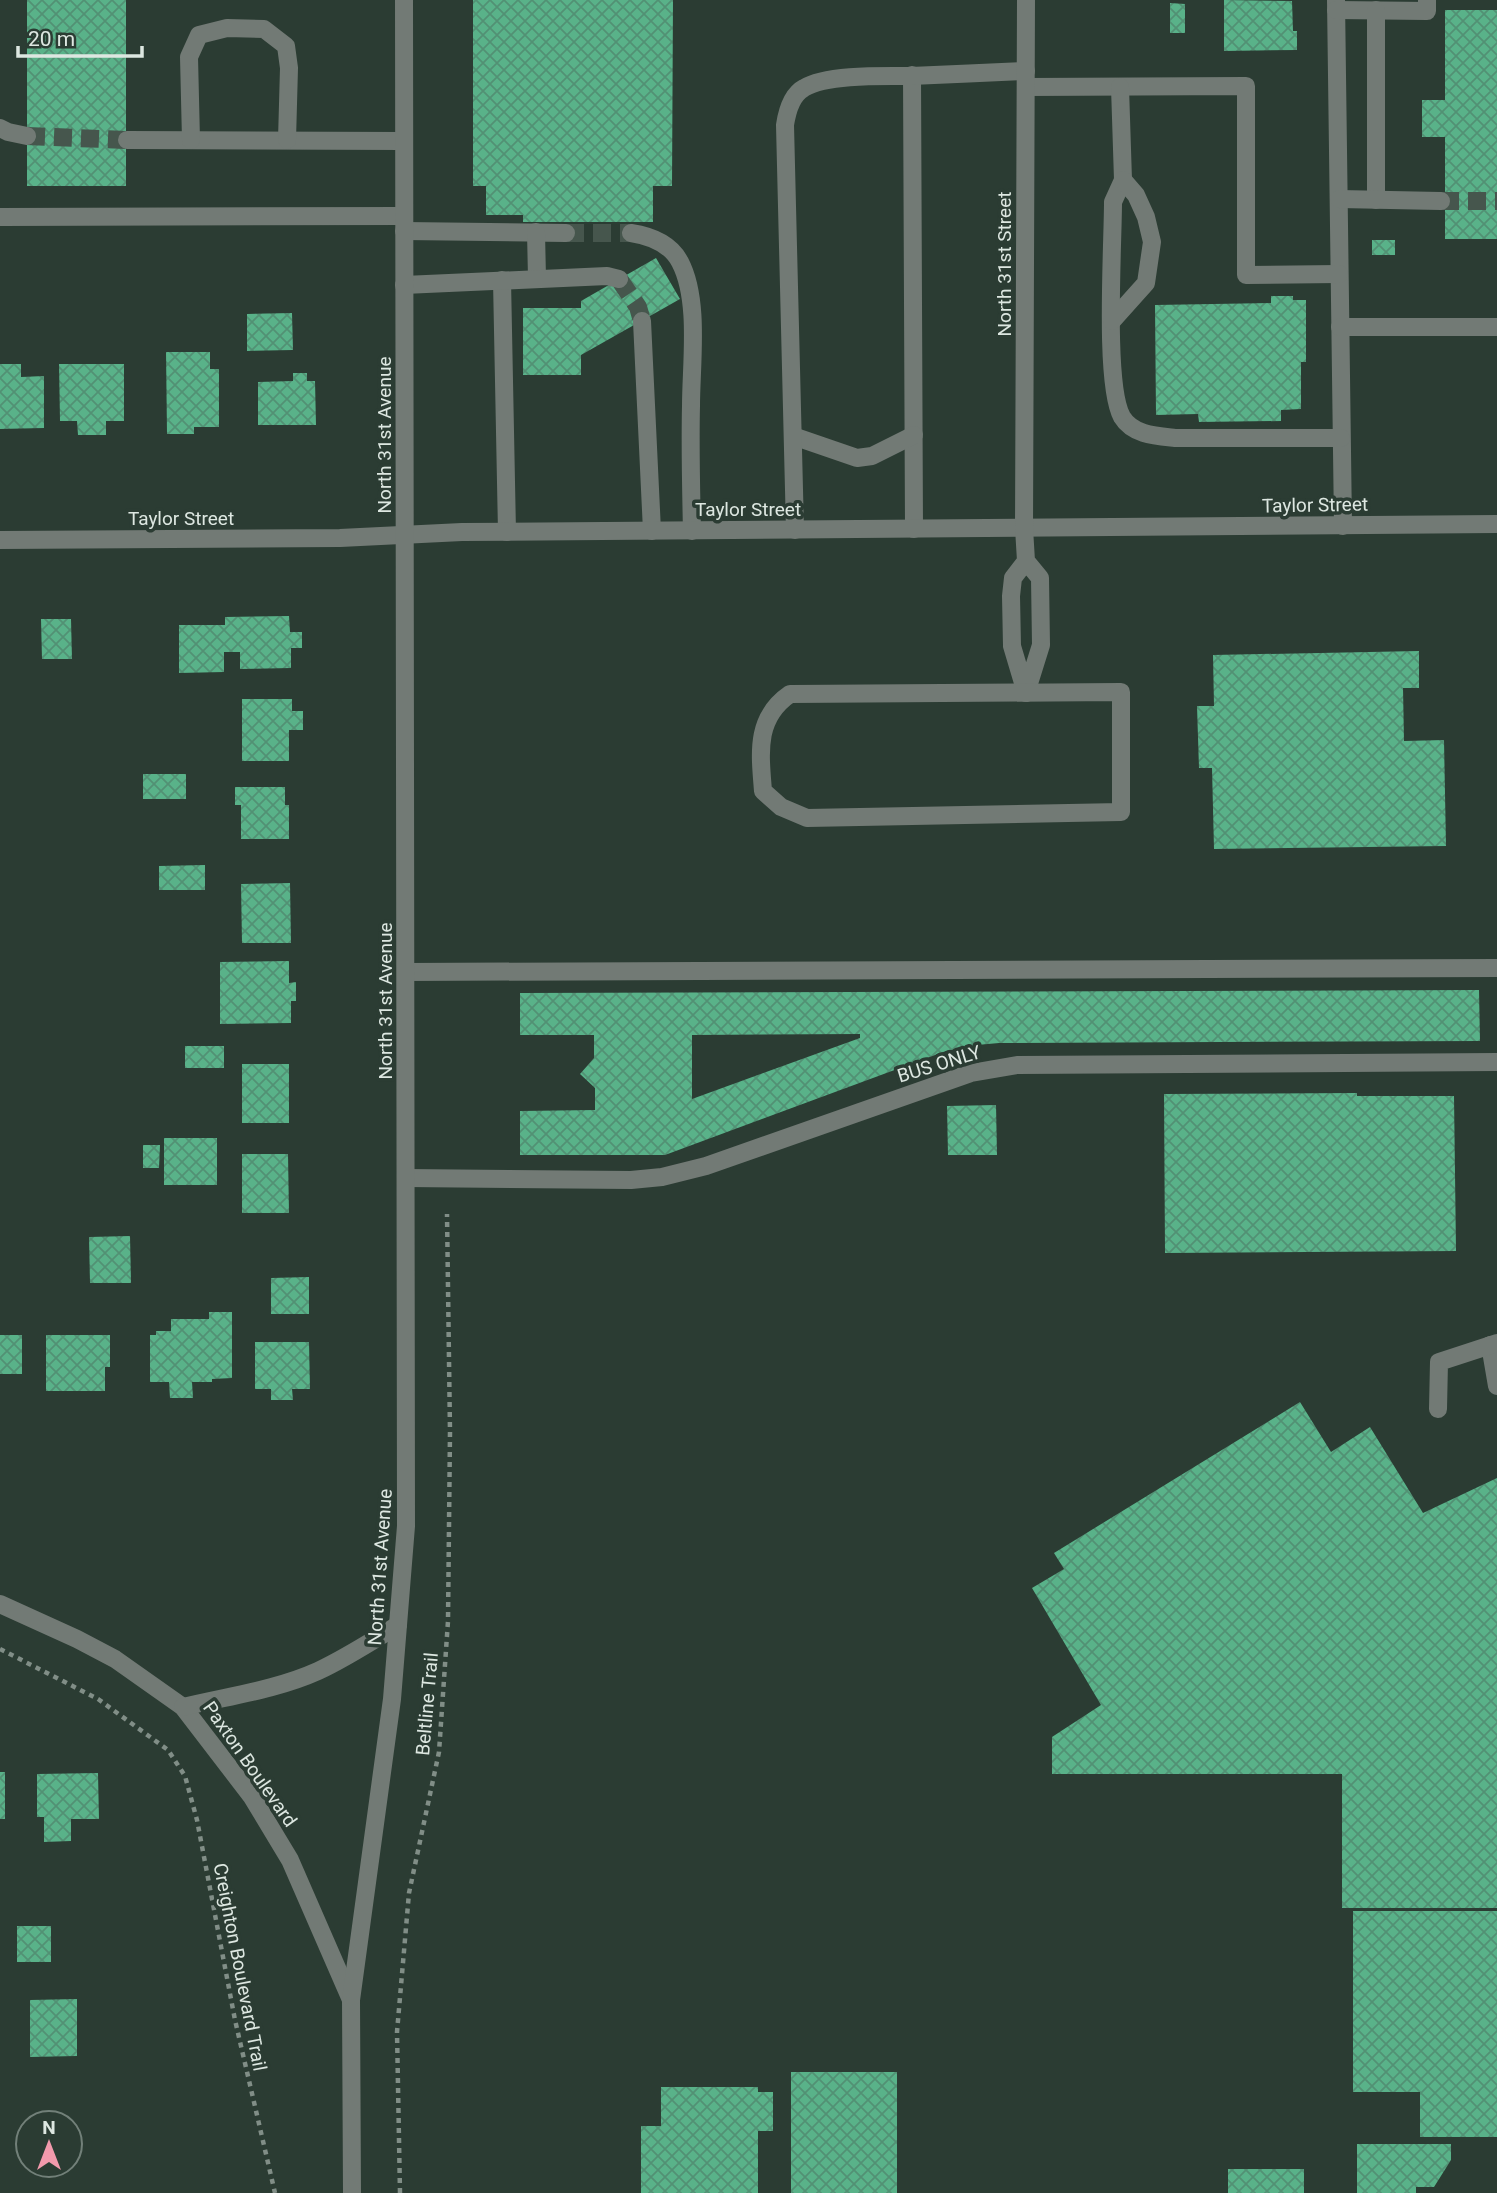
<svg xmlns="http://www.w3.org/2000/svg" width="1497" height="2193" font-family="Roboto,sans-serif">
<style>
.building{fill:url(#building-cross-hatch);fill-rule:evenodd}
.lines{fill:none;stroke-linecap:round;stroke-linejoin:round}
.minor-tunnel{stroke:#46564d;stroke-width:18;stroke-dasharray:18 9;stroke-linecap:butt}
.path{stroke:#818e87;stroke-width:4.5;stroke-dasharray:5 5;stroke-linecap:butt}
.minor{stroke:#727a75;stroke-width:18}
.labels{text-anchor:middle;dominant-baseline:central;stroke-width:7;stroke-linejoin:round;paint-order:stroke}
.street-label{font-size:19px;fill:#dde7e1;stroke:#2b3c33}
</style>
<defs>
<pattern id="building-cross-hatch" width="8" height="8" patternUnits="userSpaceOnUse" patternTransform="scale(1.75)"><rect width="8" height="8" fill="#59b289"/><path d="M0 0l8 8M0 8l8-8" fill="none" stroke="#529174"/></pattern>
</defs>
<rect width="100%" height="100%" fill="#2b3c33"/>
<!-- building -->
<g class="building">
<rect x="27" y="0" width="99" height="186"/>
<path d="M 473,0 L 673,0 L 672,186 L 653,186 L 653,222 L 523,222 L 523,215 L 486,215 L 486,186 L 473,186 Z"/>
<path d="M 1224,0 L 1292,1 L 1293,31 L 1297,31 L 1297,50 L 1224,51 Z"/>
<path d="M 1170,3 L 1185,4 L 1185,33 L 1170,33 Z"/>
<path d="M 1445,10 L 1497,10 L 1497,239 L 1445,239 L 1445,137 L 1422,137 L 1422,100 L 1445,100 Z"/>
<rect x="1372" y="240" width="23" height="15"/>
<path d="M 656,258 L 680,299 L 581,355 L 581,375 L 523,375 L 523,308 L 581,308 L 581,301 Z"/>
<path d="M 1271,296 L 1293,296 L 1293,300 L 1306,300 L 1306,362 L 1301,362 L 1301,409 L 1281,410 L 1281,421 L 1199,422 L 1198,414 L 1156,415 L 1155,305 L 1271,303 Z"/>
<path d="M 292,313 L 293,350 L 247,351 L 247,314 Z"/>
<path d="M 166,352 L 210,352 L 210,369 L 219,369 L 219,427 L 194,427 L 194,434 L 167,434 Z"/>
<path d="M 0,364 L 21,364 L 21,377 L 44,376 L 44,428 L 0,429 Z"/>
<path d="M 59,364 L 124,364 L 124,421 L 106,421 L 106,435 L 78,435 L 77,421 L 60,421 Z"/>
<path d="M 293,373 L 307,373 L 307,381 L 315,381 L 316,425 L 258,425 L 258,382 L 293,381 Z"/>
<path d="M 289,616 L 290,632 L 302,632 L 302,648 L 291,648 L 291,668 L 240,669 L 240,652 L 224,652 L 224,672 L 179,673 L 179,625 L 225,625 L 225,617 Z"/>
<path d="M 41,619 L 71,619 L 72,659 L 42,659 Z"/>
<path d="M 1419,651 L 1419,688 L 1403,688 L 1404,741 L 1444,740 L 1446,846 L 1214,849 L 1212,768 L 1199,768 L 1197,706 L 1214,706 L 1213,655 Z"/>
<path d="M 242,699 L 292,699 L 292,711 L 303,711 L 303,730 L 289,730 L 289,761 L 242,761 Z"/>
<rect x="143" y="774" width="43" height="25"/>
<path d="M 235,787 L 285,787 L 285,805 L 289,805 L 289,839 L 241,839 L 241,805 L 235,805 Z"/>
<path d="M 205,865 L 205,890 L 159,890 L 159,866 Z"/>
<path d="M 290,883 L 291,943 L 242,943 L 241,884 Z"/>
<path d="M 289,961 L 289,983 L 296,982 L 296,1001 L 291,1001 L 291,1023 L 220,1024 L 220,962 Z"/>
<path d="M 1479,990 L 1480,1041 L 999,1043 L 977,1045 L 946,1051 L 665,1155 L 520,1155 L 520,1111 L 595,1110 L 595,1088 L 580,1074 L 594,1058 L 594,1035 L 520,1035 L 520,993 ZM 860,1034 L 860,1038 L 692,1099 L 692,1035 Z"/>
<rect x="185" y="1046" width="39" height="22"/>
<rect x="242" y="1064" width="47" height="59"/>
<path d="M 1357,1093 L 1357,1096 L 1454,1096 L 1456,1251 L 1165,1253 L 1164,1094 Z"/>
<path d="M 996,1105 L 997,1155 L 948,1155 L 947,1106 Z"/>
<rect x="164" y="1138" width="53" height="47"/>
<path d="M 143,1145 L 160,1145 L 159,1168 L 143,1168 Z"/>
<path d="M 242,1154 L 288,1154 L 289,1213 L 242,1213 Z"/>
<path d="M 130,1236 L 131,1283 L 90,1283 L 89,1237 Z"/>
<path d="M 309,1277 L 309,1314 L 271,1314 L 271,1278 Z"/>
<path d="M 209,1312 L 232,1312 L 232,1378 L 212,1379 L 212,1382 L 192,1382 L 193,1398 L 170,1398 L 169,1382 L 150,1382 L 150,1335 L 156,1335 L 156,1331 L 171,1331 L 171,1319 L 209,1319 Z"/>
<rect x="0" y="1335" width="22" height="39"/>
<path d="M 46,1335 L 110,1335 L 110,1367 L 105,1367 L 105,1391 L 46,1391 Z"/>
<path d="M 255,1342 L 309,1342 L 310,1389 L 292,1389 L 293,1400 L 271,1400 L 271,1389 L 255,1389 Z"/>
<path d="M 1300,1402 L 1331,1452 L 1370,1427 L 1423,1513 L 1497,1478 L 1497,1908 L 1342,1908 L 1342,1774 L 1052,1774 L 1052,1737 L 1101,1705 L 1032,1588 L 1064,1569 L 1054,1553 Z"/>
<rect x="0" y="1772" width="5" height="47"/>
<path d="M 98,1773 L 99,1819 L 71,1819 L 71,1841 L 44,1842 L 44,1817 L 37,1817 L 37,1774 Z"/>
<path d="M 1353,1911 L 1497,1911 L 1497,2137 L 1420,2137 L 1420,2092 L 1353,2092 Z"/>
<rect x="17" y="1926" width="34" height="36"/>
<path d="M 77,1999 L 77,2056 L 30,2057 L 30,2000 Z"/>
<rect x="791" y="2072" width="106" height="121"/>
<path d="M 661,2087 L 758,2087 L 758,2092 L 773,2092 L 773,2131 L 758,2131 L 758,2193 L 641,2193 L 641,2126 L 661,2126 Z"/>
<path d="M 1357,2144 L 1451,2144 L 1451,2160 L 1434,2187 L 1416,2187 L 1416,2193 L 1357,2193 Z"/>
<rect x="1228" y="2169" width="76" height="24"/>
</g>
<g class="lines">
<!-- minor-tunnel -->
<g class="minor-tunnel">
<path d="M 27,136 L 127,140"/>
<path d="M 1441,201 L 1497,201"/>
<path d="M 566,233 L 631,233"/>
<path d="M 619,279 L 638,307 L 642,321"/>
</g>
<!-- path -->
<g class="path">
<path d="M 0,1649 L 98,1699 L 168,1750 L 185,1776 L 197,1820 L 235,2020 L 275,2193"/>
<path d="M 400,2193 L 397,2032 L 409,1893 L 439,1752 L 448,1621 L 450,1432 L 447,1214"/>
</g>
<!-- minor -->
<g class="minor">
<path d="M 1336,0 L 1343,526"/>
<path d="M 1336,10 L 1427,11 L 1427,0"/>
<path d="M 1376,10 L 1376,200"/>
<path d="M 912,75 L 914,529"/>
<path d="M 1026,87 L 1246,86 L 1246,275 L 1339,274"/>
<path d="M 1120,87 L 1123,180 L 1113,202 C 1113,245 1104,385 1122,417 C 1133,435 1156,436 1175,438 L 1341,438"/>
<path d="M 0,128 L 8,132 L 27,136"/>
<path d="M 127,140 L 404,141"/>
<path d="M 191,140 L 189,57 L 199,35 L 227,28 L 264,29 L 286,46 L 289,68 L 287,140"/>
<path d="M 1339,199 L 1441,201"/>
<path d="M 0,217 L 404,216"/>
<path d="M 404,231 L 566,233"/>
<path d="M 536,232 L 537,278"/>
<path d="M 631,233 C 651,236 670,243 680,262 C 700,300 691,364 691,406 C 690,448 691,489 692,531"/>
<path d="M 502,280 L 507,532"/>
<path d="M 404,285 L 607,276 L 619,279"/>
<path d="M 642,321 L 652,531"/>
<path d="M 1112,321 L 1146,283 L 1152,242 L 1146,217 L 1136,195 L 1123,180"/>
<path d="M 1340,327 L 1497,327"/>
<path d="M 793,436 L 857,458 L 872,456 L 914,435"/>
<path d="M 795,530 L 785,125 C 787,112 791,95 804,88 C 826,74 885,76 911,76 C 949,74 988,73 1026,71"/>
<path d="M 0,540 L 340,538 L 462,532 L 1497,524"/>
<path d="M 1026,561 L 1013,578 L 1011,596 L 1012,646 L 1026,693 L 1041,645 L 1040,578 L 1026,561 L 1024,528 L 1026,0"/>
<path d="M 1121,692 L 1121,812 L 807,818 L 781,807 L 763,791 C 760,753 755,718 790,694 Z"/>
<path d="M 406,972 L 1497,968"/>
<path d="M 406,1178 L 631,1180 L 662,1177 L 706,1166 L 971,1073 L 1017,1065 L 1497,1062"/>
<path d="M 1490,1345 L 1497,1386"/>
<path d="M 1438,1409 L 1439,1362 L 1497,1343"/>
<path d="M 0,1604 L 77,1639 L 115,1659 L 183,1707 L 252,1797 L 290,1860 L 351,2000"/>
<path d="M 183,1707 C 228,1696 276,1690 318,1671 C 346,1658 372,1641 398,1625"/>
<path d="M 352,2193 L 351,2000 L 392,1699 L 406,1526 L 404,0"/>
</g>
</g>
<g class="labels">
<!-- street labels -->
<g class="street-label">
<text transform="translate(1004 264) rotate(-90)">North 31st Street</text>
<text transform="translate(384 435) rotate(-90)">North 31st Avenue</text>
<text transform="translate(1315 505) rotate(-1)">Taylor Street</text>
<text x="748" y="509">Taylor Street</text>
<text x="181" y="518">Taylor Street</text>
<text transform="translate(385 1001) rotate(-90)">North 31st Avenue</text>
<text transform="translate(939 1064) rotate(-17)">BUS ONLY</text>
<text transform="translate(380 1567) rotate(-86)">North 31st Avenue</text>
<text transform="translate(427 1704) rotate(-85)">Beltline Trail</text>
<text transform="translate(250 1764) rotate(55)">Paxton Boulevard</text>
<text transform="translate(240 1967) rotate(79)">Creighton Boulevard Trail</text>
</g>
</g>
<!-- north arrow -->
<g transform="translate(49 2144)"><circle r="33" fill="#2b3c33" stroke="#728079" stroke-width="2"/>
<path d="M0-5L12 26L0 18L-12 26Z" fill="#f29aac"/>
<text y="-10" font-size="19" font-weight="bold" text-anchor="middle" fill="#dde7e1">N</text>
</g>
<!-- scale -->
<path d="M18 46v10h124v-10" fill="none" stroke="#dde7e1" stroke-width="3.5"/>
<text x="28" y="46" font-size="21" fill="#dde7e1" stroke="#2b3c33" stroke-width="5" paint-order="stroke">20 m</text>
</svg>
